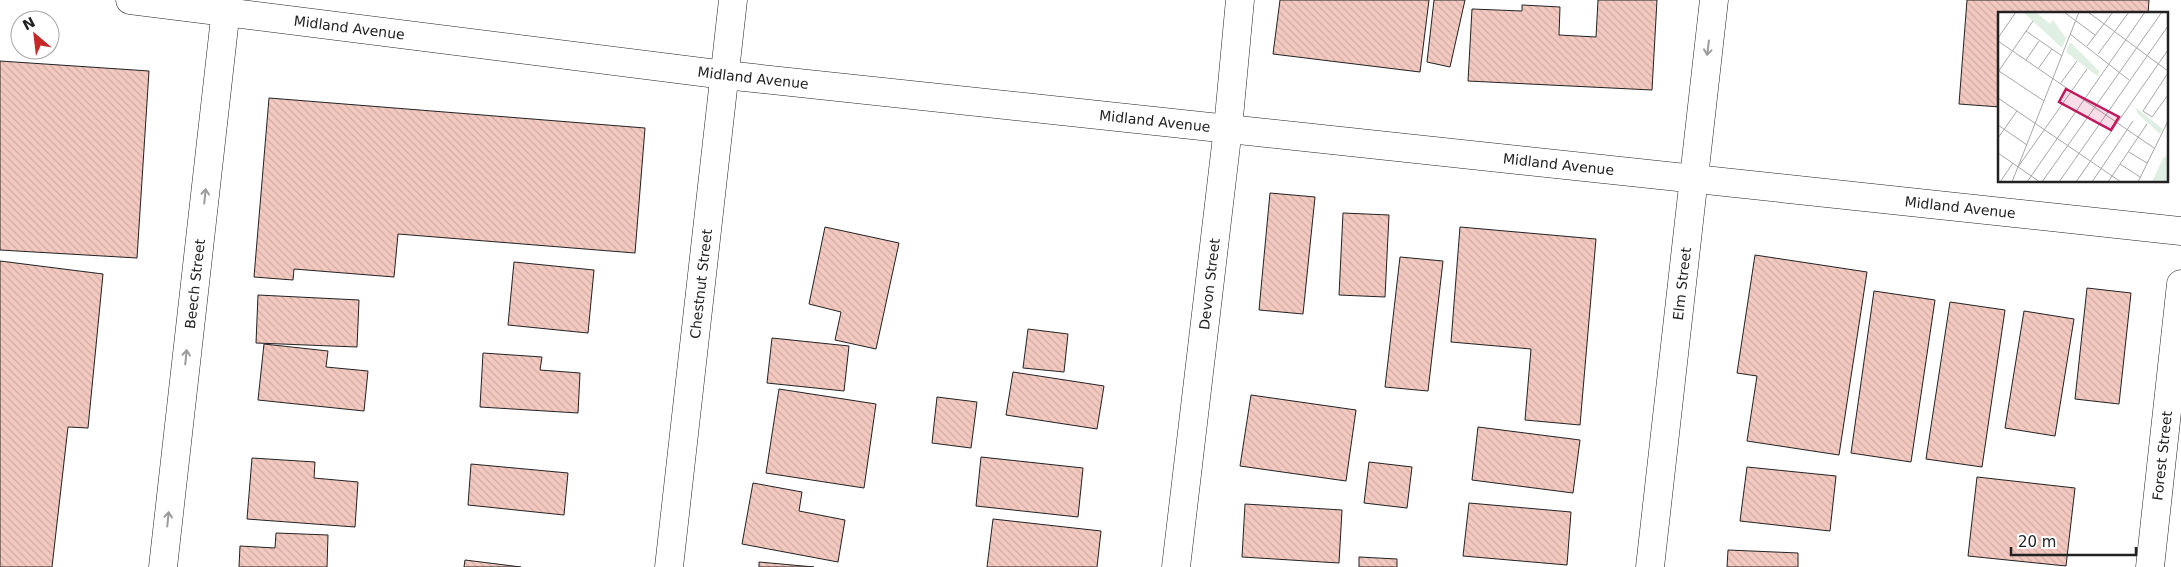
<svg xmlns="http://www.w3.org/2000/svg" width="2181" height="567" font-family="'DejaVu Sans',sans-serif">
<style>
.building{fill:url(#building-back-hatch);stroke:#222}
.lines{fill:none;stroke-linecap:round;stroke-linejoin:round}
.minor-casing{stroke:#222;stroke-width:29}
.tertiary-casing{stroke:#222;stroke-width:29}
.minor{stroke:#fff;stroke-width:28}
.tertiary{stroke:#fff;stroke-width:28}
.oneway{stroke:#9c9c9c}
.labels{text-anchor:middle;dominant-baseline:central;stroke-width:4;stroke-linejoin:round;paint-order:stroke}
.street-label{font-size:14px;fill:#222;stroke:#fff}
.inset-road{fill:none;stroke:#a7a7a7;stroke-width:1}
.view{fill:#c2185b;fill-opacity:0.15;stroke:#c2185b;stroke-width:2.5}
.inset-edge{fill:none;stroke:#222;stroke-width:2.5}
</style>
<defs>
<pattern id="building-back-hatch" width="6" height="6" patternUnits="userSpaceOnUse" patternTransform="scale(1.25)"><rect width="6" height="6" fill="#f3c9c0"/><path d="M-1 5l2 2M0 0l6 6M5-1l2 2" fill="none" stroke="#d0aca5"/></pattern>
</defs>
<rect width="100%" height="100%" fill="#fff"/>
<!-- building -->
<g class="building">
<path d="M 1280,0 L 1429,0 L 1420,72 L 1273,54 Z"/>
<path d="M 1434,0 L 1465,0 L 1450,67 L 1427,62 Z"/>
<path d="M 1598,0 L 1657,0 L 1652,90 L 1468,81 L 1472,9 L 1522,11 L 1522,5 L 1560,7 L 1559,35 L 1596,37 Z"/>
<path d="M 1967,0 L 2149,0 L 2148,14 L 2000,14 L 2000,107 L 1959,104 Z"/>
<path d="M 0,61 L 149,71 L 137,258 L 0,250 Z"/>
<path d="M 269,98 L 645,128 L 635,253 L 398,234 L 394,277 L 294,269 L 293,280 L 254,277 Z"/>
<path d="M 1270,193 L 1315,197 L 1303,314 L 1259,310 Z"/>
<path d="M 1343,213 L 1389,215 L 1385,297 L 1339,295 Z"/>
<path d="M 825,227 L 899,243 L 876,349 L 835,340 L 841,312 L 809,304 Z"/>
<path d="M 1460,227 L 1596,239 L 1580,425 L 1525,420 L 1531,349 L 1451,342 Z"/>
<path d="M 1755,255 L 1867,272 L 1839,455 L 1747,441 L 1757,376 L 1737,373 Z"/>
<path d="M 1400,257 L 1443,261 L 1428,391 L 1385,387 Z"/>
<path d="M 0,261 L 103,274 L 88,428 L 68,427 L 52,567 L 0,567 Z"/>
<path d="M 514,262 L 594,270 L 588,333 L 508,325 Z"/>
<path d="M 2087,288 L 2131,293 L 2119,404 L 2075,399 Z"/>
<path d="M 1874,291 L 1935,300 L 1911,462 L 1851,453 Z"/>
<path d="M 258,295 L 359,300 L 357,347 L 256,343 Z"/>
<path d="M 1950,302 L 2005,310 L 1982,467 L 1926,459 Z"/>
<path d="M 2024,311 L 2074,319 L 2055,436 L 2005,428 Z"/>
<path d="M 1028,329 L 1068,334 L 1064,372 L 1023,368 Z"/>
<path d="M 772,338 L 849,346 L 844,391 L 767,383 Z"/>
<path d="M 264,344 L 328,351 L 326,367 L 368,371 L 364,411 L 258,400 Z"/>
<path d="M 483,353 L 542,357 L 540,370 L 580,373 L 578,413 L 480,407 Z"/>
<path d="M 1013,372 L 1104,386 L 1097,429 L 1006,415 Z"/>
<path d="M 779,389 L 876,404 L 864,488 L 766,473 Z"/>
<path d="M 1251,395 L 1356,410 L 1346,481 L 1240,466 Z"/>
<path d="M 937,397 L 977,402 L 971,448 L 932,443 Z"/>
<path d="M 1478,427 L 1580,440 L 1573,493 L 1472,480 Z"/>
<path d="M 981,457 L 1083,468 L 1078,517 L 976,506 Z"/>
<path d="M 252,458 L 315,462 L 314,478 L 358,482 L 355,527 L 247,519 Z"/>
<path d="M 1369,462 L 1412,467 L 1407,508 L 1364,503 Z"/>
<path d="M 471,464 L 568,473 L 564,515 L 468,505 Z"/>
<path d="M 1747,467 L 1836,476 L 1830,531 L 1740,521 Z"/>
<path d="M 1977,477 L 2075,488 L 2066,566 L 1968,556 Z"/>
<path d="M 753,483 L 802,492 L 799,511 L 845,520 L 838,562 L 742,544 Z"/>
<path d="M 1469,503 L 1571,512 L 1567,565 L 1463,556 Z"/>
<path d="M 1245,504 L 1342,510 L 1339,563 L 1242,557 Z"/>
<path d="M 993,519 L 1101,531 L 1097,567 L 987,567 Z"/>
<path d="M 276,533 L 328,535 L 327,567 L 239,567 L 240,546 L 275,548 Z"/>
<path d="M 1728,550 L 1798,553 L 1798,567 L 1727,567 Z"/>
<path d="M 1359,557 L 1397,559 L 1397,567 L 1359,567 Z"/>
<path d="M 465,560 L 521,567 L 464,567 Z"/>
<path d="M 759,562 L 814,567 L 759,567 Z"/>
</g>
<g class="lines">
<!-- minor casing -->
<g class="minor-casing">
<g id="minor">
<path id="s1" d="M 163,567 L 227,0"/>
<path id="s2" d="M 669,567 L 733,0"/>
<path id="s3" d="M 1176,567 L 1228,128 L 1240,0"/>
<path id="s4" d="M 1650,567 L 1714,0"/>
<path id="s5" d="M 2150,567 L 2181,284"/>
</g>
</g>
<!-- tertiary casing -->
<g class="tertiary-casing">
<g id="tertiary">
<path id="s6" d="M 130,0 L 725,75 L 2181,231"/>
</g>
</g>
<!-- minor -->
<use href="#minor" class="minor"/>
<!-- tertiary -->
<use href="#tertiary" class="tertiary"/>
</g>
<!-- one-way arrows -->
<defs><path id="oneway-shaft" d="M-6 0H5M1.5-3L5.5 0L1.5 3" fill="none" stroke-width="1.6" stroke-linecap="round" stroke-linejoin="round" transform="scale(1.25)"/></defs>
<g class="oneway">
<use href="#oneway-shaft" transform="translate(1708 48) rotate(97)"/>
<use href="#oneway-shaft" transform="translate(205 196) rotate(-84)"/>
<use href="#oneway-shaft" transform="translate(186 357) rotate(-84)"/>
<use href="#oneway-shaft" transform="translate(168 519) rotate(-84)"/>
</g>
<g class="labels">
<!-- street labels -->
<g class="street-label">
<text stroke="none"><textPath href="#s6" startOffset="221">Midland Avenue</textPath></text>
<text stroke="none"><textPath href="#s6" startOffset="628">Midland Avenue</textPath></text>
<text stroke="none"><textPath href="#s6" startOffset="1032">Midland Avenue</textPath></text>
<text stroke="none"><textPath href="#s6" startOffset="1438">Midland Avenue</textPath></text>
<text stroke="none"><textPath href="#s6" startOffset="1842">Midland Avenue</textPath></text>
<text stroke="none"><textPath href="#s1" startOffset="285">Beech Street</textPath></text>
<text stroke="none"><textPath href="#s4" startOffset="285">Elm Street</textPath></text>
<text stroke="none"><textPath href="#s2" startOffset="285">Chestnut Street</textPath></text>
<text stroke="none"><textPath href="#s3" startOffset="285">Devon Street</textPath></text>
<text stroke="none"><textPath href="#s5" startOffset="112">Forest Street</textPath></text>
</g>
</g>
<!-- overview -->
<g transform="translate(1998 12)">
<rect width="170" height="170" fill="#fff"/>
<path d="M 25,0 L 38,0 L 52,12 L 55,8 L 68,26 L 64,36 ZM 72,30 L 102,60 L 99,64 L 68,40 ZM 137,95 L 165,117 L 162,122 L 140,102 Z" fill="#e0efe3"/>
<path d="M 169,144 L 170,170 L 154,170 L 165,146 Z" fill="#e0efe3"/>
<path class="inset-road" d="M 66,0 L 97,23M 90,0 L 170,59M 28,19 L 64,44M 72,22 L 131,68M 0,26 L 18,0M 0,29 L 156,136M 89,34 L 115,0M 100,42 L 131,0M 28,48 L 41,29M 40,57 L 54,37M 1,59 L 46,89M 0,60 L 35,9M 170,61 L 145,99 L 154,105 L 170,83M 62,72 L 79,49M 0,86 L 123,170M 0,113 L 29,133M 0,126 L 19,99M 131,140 L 149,151M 0,141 L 42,170M 122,152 L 142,165M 20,155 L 89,57M 2,170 L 15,151M 14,170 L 81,0M 29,170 L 147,0M 44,170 L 164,0M 61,170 L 170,14M 78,170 L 170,38M 94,170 L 135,109M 110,170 L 149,112M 140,170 L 170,109"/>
<path class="view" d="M 68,77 L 121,105 L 113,118 L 61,90 Z"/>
<rect width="170" height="170" class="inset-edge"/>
</g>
<!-- north arrow -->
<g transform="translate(35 35) rotate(332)"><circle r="24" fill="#ffffff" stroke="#a7a7a7"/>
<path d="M0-4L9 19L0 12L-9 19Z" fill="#c62828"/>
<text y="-8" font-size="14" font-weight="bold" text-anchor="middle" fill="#222222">N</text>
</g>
<!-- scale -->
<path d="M2011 547v8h125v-8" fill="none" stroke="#222222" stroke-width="2.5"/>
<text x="2018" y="547" font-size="15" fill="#222222" stroke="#ffffff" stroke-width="4" paint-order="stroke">20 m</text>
</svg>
